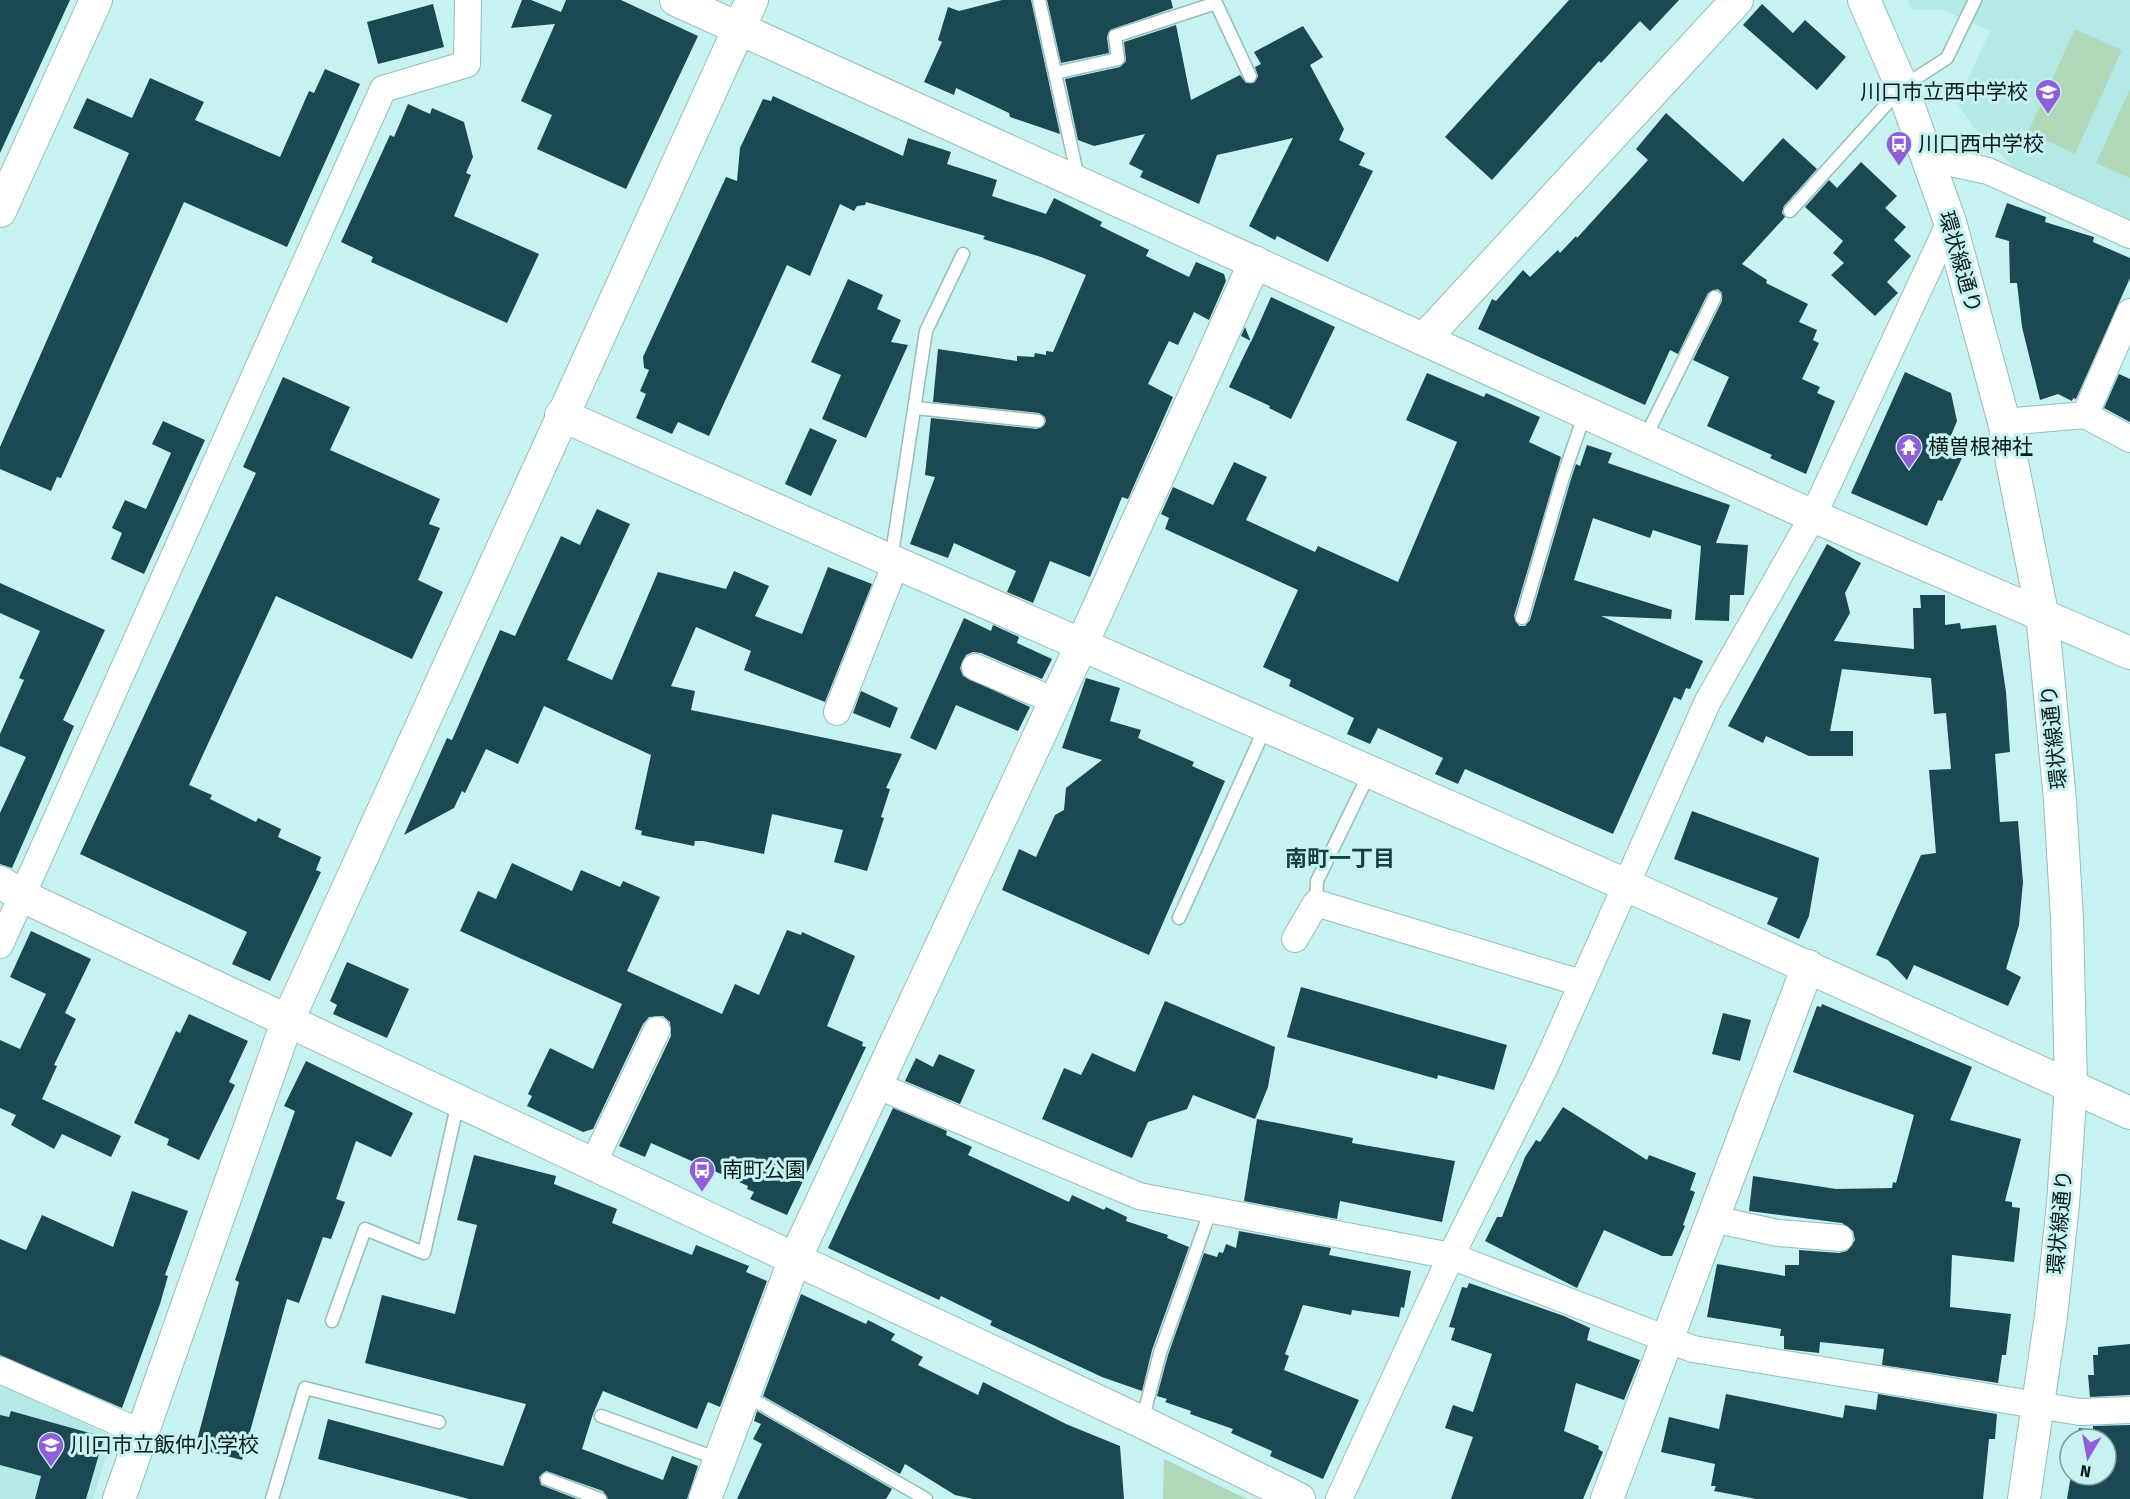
<svg xmlns="http://www.w3.org/2000/svg" width="2130" height="1499" font-family="'Fira Sans','Noto Sans JP',sans-serif">
<style>
.built{fill:#b3eae8}
.green{fill:#b2d8ba}
.building{fill:#1b4852}
.lines{fill:none;stroke-linecap:round;stroke-linejoin:round}
.service-casing{stroke:#93bebc;stroke-width:15}
.minor-casing{stroke:#93bebc;stroke-width:28}
.tertiary-casing{stroke:#93bebc;stroke-width:34}
.service{stroke:#fff;stroke-width:12}
.minor{stroke:#fff;stroke-width:26}
.tertiary{stroke:#fff;stroke-width:32}
.labels{text-anchor:middle;dominant-baseline:central;stroke-width:6;stroke-linejoin:round;paint-order:stroke}
.poi-label{font-size:21px;fill:#081918;stroke:#c6f2f1;text-anchor:start}
.street-label{font-size:21px;fill:#081918;stroke:#c6f2f1}
.neighbourhood-label{font-size:22px;font-weight:bold;fill:#163f3f;stroke:#c6f2f1}
</style>
<rect width="100%" height="100%" fill="#c6f2f1"/>
<!-- built -->
<g class="built">
<path d="M 1907,0 L 2130,0 L 2130,220 L 2016,169 L 1973,127 L 1957,103 L 1990,31 L 1944,10 L 1913,10 Z"/>
<path d="M 0,1385 L 112,1436 L 93,1499 L 0,1499 Z"/>
</g>
<!-- green -->
<g class="green">
<path d="M 2075,29 L 2122,50 L 2075,154 L 2028,132 Z"/>
<path d="M 2130,89 L 2130,178 L 2096,163 Z"/>
<path d="M 1164,1459 L 1247,1499 L 1163,1499 Z"/>
</g>
<!-- building -->
<g class="building">
<path d="M 0,0 L 70,0 L 0,153 Z"/>
<path d="M 522,0 L 531,0 L 561,12 L 566,0 L 621,0 L 698,36 L 626,189 L 537,149 L 552,115 L 521,101 L 555,24 L 511,28 Z"/>
<path d="M 1002,0 L 1031,0 L 1060,134 L 1010,117 L 1009,113 L 956,88 L 954,95 L 924,82 L 942,42 L 938,40 L 948,7 L 959,11 Z"/>
<path d="M 1047,0 L 1171,0 L 1173,8 L 1110,30 L 1107,37 L 1109,53 L 1061,63 Z"/>
<path d="M 1569,0 L 1679,0 L 1650,31 L 1640,21 L 1601,63 L 1599,61 L 1492,180 L 1445,137 Z"/>
<path d="M 433,4 L 444,47 L 378,64 L 367,22 Z"/>
<path d="M 1762,4 L 1793,33 L 1805,20 L 1846,57 L 1817,90 L 1743,25 Z"/>
<path d="M 1176,25 L 1191,100 L 1240,75 L 1246,83 L 1254,83 L 1258,76 L 1255,67 L 1261,64 L 1254,52 L 1303,26 L 1323,57 L 1310,65 L 1344,129 L 1339,140 L 1365,153 L 1359,165 L 1373,171 L 1328,262 L 1277,236 L 1275,240 L 1249,226 L 1293,138 L 1217,155 L 1199,204 L 1140,177 L 1143,171 L 1129,164 L 1145,134 L 1094,146 L 1078,140 L 1065,79 L 1120,67 L 1126,61 L 1124,42 Z"/>
<path d="M 325,69 L 360,84 L 287,247 L 184,202 L 61,478 L 57,477 L 51,491 L 0,469 L 0,447 L 129,153 L 73,128 L 87,98 L 132,118 L 150,78 L 204,102 L 195,120 L 280,157 L 309,91 L 314,93 Z"/>
<path d="M 773,96 L 903,156 L 908,138 L 951,152 L 947,164 L 997,180 L 992,196 L 1046,214 L 1054,198 L 1102,222 L 1100,226 L 1149,250 L 1146,256 L 1189,277 L 1196,262 L 1224,274 L 1226,281 L 1209,320 L 1194,312 L 1178,345 L 1169,341 L 1148,384 L 1173,397 L 1128,499 L 1122,497 L 1090,577 L 1050,561 L 1033,603 L 1007,592 L 1016,571 L 954,543 L 948,558 L 910,544 L 935,477 L 925,475 L 931,418 L 1037,429 L 1046,422 L 1045,417 L 1039,413 L 933,402 L 938,349 L 1017,361 L 1017,356 L 1034,357 L 1035,353 L 1046,355 L 1046,351 L 1053,352 L 1086,275 L 1041,257 L 983,239 L 985,236 L 866,202 L 865,205 L 857,206 L 854,211 L 840,204 L 810,276 L 787,265 L 709,436 L 678,422 L 672,434 L 636,418 L 646,394 L 640,391 L 649,370 L 644,368 L 643,357 L 726,177 L 737,181 L 740,148 L 763,99 L 771,101 Z"/>
<path d="M 408,104 L 430,114 L 432,108 L 464,122 L 473,157 L 466,173 L 471,175 L 454,216 L 539,254 L 507,323 L 371,262 L 373,257 L 341,242 L 390,135 L 394,137 Z"/>
<path d="M 1666,113 L 1743,182 L 1783,138 L 1817,169 L 1784,206 L 1782,213 L 1785,217 L 1742,264 L 1767,280 L 1766,283 L 1808,304 L 1799,322 L 1817,330 L 1813,340 L 1819,343 L 1802,379 L 1820,387 L 1817,393 L 1835,401 L 1806,474 L 1770,458 L 1772,455 L 1707,426 L 1729,377 L 1693,360 L 1722,301 L 1722,293 L 1718,289 L 1708,293 L 1678,354 L 1670,350 L 1645,405 L 1478,329 L 1492,299 L 1496,301 L 1523,270 L 1530,277 L 1558,250 L 1560,253 L 1576,236 L 1577,238 L 1648,160 L 1636,149 Z"/>
<path d="M 1861,162 L 1897,196 L 1885,208 L 1906,227 L 1894,240 L 1911,256 L 1887,282 L 1898,293 L 1875,316 L 1831,275 L 1844,263 L 1833,253 L 1843,241 L 1805,207 L 1829,180 L 1837,188 Z"/>
<path d="M 2007,203 L 2046,217 L 2045,222 L 2094,237 L 2093,242 L 2130,258 L 2130,278 L 2076,399 L 2073,398 L 2072,401 L 2058,394 L 2040,400 L 2022,327 L 2017,283 L 2010,283 L 2009,241 L 1995,237 Z"/>
<path d="M 848,279 L 883,295 L 877,309 L 901,320 L 891,342 L 908,345 L 866,438 L 822,419 L 841,375 L 811,362 Z"/>
<path d="M 1271,297 L 1335,327 L 1291,419 L 1269,408 L 1270,406 L 1229,387 L 1251,341 L 1241,336 L 1245,327 L 1251,342 Z"/>
<path d="M 1905,372 L 1951,393 L 1957,421 L 1945,450 L 1962,458 L 1942,501 L 1938,500 L 1927,526 L 1851,493 Z"/>
<path d="M 1427,373 L 1484,397 L 1486,393 L 1540,417 L 1529,442 L 1561,457 L 1514,616 L 1519,626 L 1525,626 L 1530,620 L 1571,479 L 1576,464 L 1580,466 L 1587,445 L 1612,453 L 1608,463 L 1730,505 L 1716,543 L 1748,545 L 1744,595 L 1730,595 L 1729,621 L 1695,620 L 1701,546 L 1653,530 L 1650,538 L 1593,518 L 1574,580 L 1672,610 L 1671,619 L 1601,616 L 1703,661 L 1690,689 L 1686,688 L 1681,700 L 1674,697 L 1613,834 L 1465,769 L 1458,784 L 1435,774 L 1443,758 L 1378,728 L 1370,744 L 1347,734 L 1354,718 L 1289,686 L 1291,680 L 1263,667 L 1298,590 L 1165,529 L 1169,518 L 1161,514 L 1173,487 L 1213,505 L 1234,462 L 1267,477 L 1246,520 L 1315,552 L 1318,546 L 1398,582 L 1457,442 L 1406,420 Z"/>
<path d="M 2119,374 L 2130,379 L 2130,422 L 2104,408 Z"/>
<path d="M 283,377 L 350,407 L 330,450 L 440,499 L 429,524 L 440,528 L 418,580 L 443,592 L 412,659 L 276,596 L 189,785 L 212,795 L 210,799 L 256,822 L 258,818 L 281,829 L 278,837 L 321,857 L 316,870 L 321,872 L 270,981 L 232,964 L 247,932 L 80,854 L 256,473 L 243,467 Z"/>
<path d="M 163,421 L 205,440 L 144,574 L 111,559 L 122,533 L 112,528 L 125,500 L 146,509 L 171,453 L 152,444 Z"/>
<path d="M 810,428 L 837,440 L 811,496 L 785,484 Z"/>
<path d="M 597,509 L 630,524 L 567,660 L 612,680 L 658,572 L 726,589 L 734,571 L 769,586 L 755,616 L 802,634 L 828,567 L 872,584 L 825,702 L 744,670 L 751,651 L 696,627 L 671,686 L 695,691 L 691,710 L 902,754 L 886,788 L 890,789 L 881,817 L 884,818 L 867,871 L 834,862 L 843,830 L 772,814 L 764,854 L 703,841 L 695,841 L 694,846 L 641,835 L 642,831 L 635,829 L 651,755 L 544,706 L 518,764 L 486,749 L 465,793 L 462,791 L 454,808 L 404,835 L 447,738 L 452,740 L 500,630 L 515,636 L 561,536 L 580,545 Z"/>
<path d="M 1827,544 L 1861,563 L 1845,593 L 1850,613 L 1834,641 L 1914,649 L 1913,608 L 1921,608 L 1920,595 L 1945,595 L 1945,625 L 1960,623 L 1961,629 L 1996,625 L 2006,692 L 2010,752 L 1995,754 L 2000,822 L 2018,821 L 2023,882 L 2019,925 L 2006,969 L 2021,977 L 2008,1006 L 1914,965 L 1907,980 L 1888,960 L 1876,955 L 1921,855 L 1936,853 L 1929,770 L 1951,769 L 1946,713 L 1934,714 L 1931,678 L 1842,669 L 1830,731 L 1853,731 L 1853,756 L 1809,756 L 1766,736 L 1763,743 L 1728,726 Z"/>
<path d="M 0,583 L 105,630 L 63,720 L 74,726 L 12,868 L 0,864 L 0,813 L 26,757 L 0,746 L 0,734 L 24,680 L 19,678 L 40,631 L 0,613 Z"/>
<path d="M 964,618 L 991,631 L 993,625 L 1019,637 L 1017,643 L 1052,659 L 1042,679 L 981,653 L 973,652 L 966,655 L 960,668 L 963,676 L 1030,707 L 1018,731 L 956,705 L 936,750 L 910,738 Z"/>
<path d="M 1086,678 L 1120,688 L 1110,721 L 1141,730 L 1138,738 L 1194,762 L 1192,766 L 1225,781 L 1149,955 L 1002,890 L 1019,849 L 1036,857 L 1055,815 L 1064,810 L 1066,788 L 1102,760 L 1062,748 Z"/>
<path d="M 861,691 L 898,708 L 890,728 L 853,713 Z"/>
<path d="M 1692,811 L 1819,858 L 1809,916 L 1799,939 L 1767,924 L 1778,898 L 1674,859 Z"/>
<path d="M 512,863 L 572,891 L 581,870 L 620,887 L 623,881 L 660,897 L 627,971 L 722,1014 L 735,984 L 759,995 L 787,930 L 801,935 L 802,932 L 855,956 L 827,1026 L 863,1042 L 862,1046 L 866,1047 L 787,1215 L 750,1199 L 754,1192 L 747,1189 L 748,1186 L 651,1143 L 645,1157 L 619,1146 L 671,1036 L 670,1022 L 663,1016 L 649,1017 L 643,1024 L 593,1129 L 583,1132 L 527,1106 L 532,1096 L 528,1094 L 550,1048 L 593,1069 L 622,1004 L 460,931 L 478,891 L 496,899 Z"/>
<path d="M 31,931 L 91,959 L 65,1013 L 76,1019 L 54,1065 L 57,1066 L 42,1099 L 121,1136 L 111,1157 L 62,1134 L 54,1149 L 11,1125 L 16,1115 L 0,1108 L 0,1040 L 20,1049 L 46,994 L 10,977 Z"/>
<path d="M 347,962 L 409,989 L 387,1038 L 333,1014 L 337,1005 L 330,1001 Z"/>
<path d="M 1301,987 L 1507,1045 L 1494,1090 L 1438,1075 L 1437,1079 L 1287,1037 Z"/>
<path d="M 1165,1001 L 1275,1047 L 1268,1087 L 1255,1119 L 1193,1095 L 1187,1109 L 1148,1122 L 1132,1158 L 1042,1119 L 1064,1068 L 1081,1075 L 1092,1053 L 1135,1072 Z"/>
<path d="M 1822,1004 L 1972,1067 L 1950,1120 L 2021,1139 L 2005,1201 L 2012,1202 L 2012,1207 L 2020,1208 L 2014,1262 L 1952,1255 L 1950,1307 L 2011,1314 L 2006,1355 L 2002,1355 L 1998,1383 L 1882,1365 L 1884,1349 L 1820,1342 L 1819,1353 L 1784,1349 L 1784,1336 L 1780,1336 L 1781,1329 L 1707,1317 L 1717,1264 L 1785,1276 L 1785,1265 L 1799,1265 L 1799,1250 L 1839,1253 L 1847,1251 L 1855,1240 L 1853,1231 L 1842,1223 L 1749,1211 L 1753,1176 L 1836,1189 L 1892,1188 L 1893,1182 L 1896,1183 L 1914,1115 L 1793,1072 L 1817,1006 L 1821,1007 Z"/>
<path d="M 1723,1013 L 1751,1020 L 1740,1061 L 1712,1054 Z"/>
<path d="M 189,1014 L 248,1041 L 229,1082 L 235,1085 L 199,1160 L 167,1145 L 169,1139 L 134,1123 L 176,1031 L 180,1033 Z"/>
<path d="M 939,1054 L 975,1070 L 960,1104 L 905,1081 L 916,1058 L 933,1067 Z"/>
<path d="M 306,1061 L 413,1113 L 391,1157 L 356,1141 L 336,1199 L 345,1202 L 331,1239 L 323,1237 L 299,1303 L 287,1299 L 242,1460 L 195,1448 L 239,1282 L 235,1280 L 295,1111 L 284,1106 Z"/>
<path d="M 1563,1107 L 1647,1160 L 1649,1155 L 1696,1173 L 1690,1190 L 1695,1192 L 1683,1225 L 1685,1226 L 1672,1256 L 1662,1256 L 1604,1230 L 1577,1288 L 1485,1241 L 1497,1217 L 1502,1217 L 1525,1157 L 1536,1140 L 1540,1142 Z"/>
<path d="M 893,1108 L 947,1131 L 946,1135 L 972,1147 L 968,1155 L 1069,1202 L 1072,1195 L 1104,1210 L 1106,1207 L 1127,1217 L 1126,1221 L 1168,1235 L 1167,1238 L 1189,1247 L 1152,1350 L 1142,1391 L 1102,1377 L 990,1325 L 992,1321 L 941,1296 L 939,1300 L 828,1248 Z"/>
<path d="M 1257,1119 L 1353,1138 L 1352,1143 L 1455,1161 L 1442,1222 L 1340,1201 L 1337,1219 L 1244,1201 Z"/>
<path d="M 474,1155 L 556,1176 L 554,1184 L 617,1209 L 612,1223 L 692,1255 L 696,1245 L 749,1266 L 746,1272 L 767,1281 L 720,1407 L 708,1402 L 697,1429 L 603,1391 L 593,1414 L 582,1449 L 663,1480 L 672,1456 L 698,1466 L 687,1499 L 608,1499 L 603,1491 L 546,1471 L 539,1477 L 541,1485 L 577,1499 L 469,1499 L 318,1459 L 328,1419 L 503,1466 L 526,1404 L 365,1363 L 382,1295 L 455,1314 L 477,1225 L 457,1220 Z"/>
<path d="M 132,1191 L 188,1211 L 165,1275 L 168,1276 L 160,1304 L 122,1408 L 0,1355 L 0,1239 L 26,1250 L 42,1215 L 113,1247 Z"/>
<path d="M 1239,1231 L 1331,1248 L 1329,1255 L 1411,1271 L 1404,1308 L 1401,1307 L 1399,1317 L 1352,1310 L 1351,1315 L 1303,1305 L 1285,1354 L 1289,1356 L 1284,1370 L 1359,1400 L 1323,1479 L 1270,1456 L 1272,1451 L 1231,1433 L 1233,1429 L 1190,1414 L 1191,1411 L 1165,1402 L 1167,1399 L 1157,1396 L 1168,1355 L 1204,1253 L 1217,1257 L 1219,1252 L 1223,1253 L 1226,1244 L 1236,1248 Z"/>
<path d="M 1469,1283 L 1564,1316 L 1590,1328 L 1587,1340 L 1640,1360 L 1624,1400 L 1576,1383 L 1564,1431 L 1599,1446 L 1598,1449 L 1603,1452 L 1583,1499 L 1451,1499 L 1473,1437 L 1445,1428 L 1453,1405 L 1473,1412 L 1492,1354 L 1451,1340 L 1455,1328 L 1449,1327 L 1462,1287 L 1467,1288 Z"/>
<path d="M 801,1294 L 866,1324 L 868,1320 L 895,1334 L 891,1340 L 923,1357 L 918,1365 L 978,1395 L 983,1382 L 1066,1424 L 1120,1446 L 1124,1499 L 973,1499 L 955,1495 L 905,1464 L 900,1474 L 763,1396 Z"/>
<path d="M 2130,1344 L 2130,1395 L 2090,1397 L 2088,1375 L 2094,1375 L 2093,1355 L 2098,1355 L 2098,1347 Z"/>
<path d="M 1726,1394 L 1843,1418 L 1845,1405 L 1876,1410 L 1878,1394 L 1997,1414 L 1995,1439 L 1989,1439 L 1983,1499 L 1756,1499 L 1714,1491 L 1716,1486 L 1711,1486 L 1715,1464 L 1661,1452 L 1669,1417 L 1719,1429 Z"/>
<path d="M 11,1411 L 104,1437 L 86,1499 L 35,1499 L 41,1476 L 0,1465 L 0,1415 L 9,1417 Z"/>
<path d="M 757,1411 L 892,1489 L 886,1499 L 737,1499 L 762,1444 L 753,1439 L 761,1424 L 754,1421 Z"/>
<path d="M 2130,1425 L 2130,1499 L 2067,1499 L 2071,1475 L 2106,1475 L 2106,1439 L 2077,1439 L 2079,1428 L 2093,1430 L 2093,1426 Z"/>
</g>
<g class="lines">
<!-- service casing -->
<g class="service-casing">
<g id="service">
<path d="M 1039,0 L 1078,178"/>
<path d="M 1055,73 L 1118,59 L 1115,36 L 1216,3 L 1250,76"/>
<path d="M 1790,211 L 1902,87 L 1947,58 L 1975,0"/>
<path d="M 916,408 L 1038,421"/>
<path d="M 1645,438 L 1715,297"/>
<path d="M 891,560 L 926,331 L 963,254"/>
<path d="M 1522,618 L 1563,477 L 1585,413"/>
<path d="M 1316,903 L 1317,881 L 1370,772"/>
<path d="M 1179,918 L 1266,726"/>
<path d="M 332,1321 L 365,1229 L 424,1253 L 458,1102"/>
<path d="M 745,1395 L 926,1499"/>
<path d="M 601,1416 L 718,1459"/>
<path d="M 1142,1421 L 1160,1353 L 1210,1212"/>
<path d="M 547,1479 L 600,1499"/>
<path d="M 272,1499 L 305,1388 L 439,1422"/>
</g>
</g>
<!-- minor casing -->
<g class="minor-casing">
<g id="minor">
<path d="M 1928,158 L 1988,171 L 2130,235"/>
<path d="M 2085,415 L 2130,439"/>
<path d="M 2004,422 L 2085,415 L 2130,312"/>
<path d="M 975,667 L 1055,701"/>
<path d="M 837,712 L 896,563"/>
<path d="M 1295,939 L 1316,903 L 1581,983"/>
<path d="M 0,945 L 383,89 L 467,64 L 468,0"/>
<path d="M 876,1085 L 1139,1196 L 1451,1256 L 1693,1349 L 2080,1412 L 2130,1410"/>
<path d="M 592,1166 L 657,1030"/>
<path d="M 1713,1219 L 1778,1233 L 1840,1238"/>
<path d="M 0,1370 L 142,1433"/>
<path d="M 1339,1499 L 1451,1256 L 1545,1067 L 1708,701 L 1813,516 L 1950,222"/>
</g>
</g>
<!-- tertiary casing -->
<g class="tertiary-casing">
<g id="tertiary">
<path d="M 676,0 L 1813,516 L 2130,653"/>
<path d="M 1864,0 L 1902,87 L 1950,222 L 2004,422 L 2042,613 L 2060,800 L 2067,919 L 2071,1085 L 2063,1204 L 2051,1316 L 2024,1499"/>
<path d="M 0,211 L 96,0"/>
<path d="M 1425,338 L 1737,0"/>
<path d="M 561,415 L 1624,884 L 2130,1113"/>
<path d="M 0,882 L 22,896 L 1142,1422 L 1299,1499"/>
<path d="M 119,1499 L 287,1022 L 752,0"/>
<path d="M 705,1499 L 794,1261 L 1082,644 L 1255,262"/>
<path d="M 1607,1499 L 1808,966"/>
</g>
</g>
<!-- service -->
<use href="#service" class="service"/>
<!-- minor -->
<use href="#minor" class="minor"/>
<!-- tertiary -->
<use href="#tertiary" class="tertiary"/>
</g>
<!-- icons -->
<defs>
<g id="school-pin" transform="scale(1.35)"><path d="M0 17L-7.5 6A9.5 9.5 0 1 1 7.5 6Z" fill="#8e5fd9" stroke="#c6f2f1"/><path d="M0-5L7-2L0 1L-7-2ZM-4 1L0 2.5L4 1V4Q0 6-4 4Z" fill="#fff"/></g>
<g id="bus-pin" transform="scale(1.35)"><path d="M0 17L-7.5 6A9.5 9.5 0 1 1 7.5 6Z" fill="#8e5fd9" stroke="#c6f2f1"/><path d="M-5-6H5V4H4V6H2V4H-2V6H-4V4H-5ZM-3.5-4V0h7V-4ZM-3.5 1.2v1.5H-2V1.2ZM2 1.2v1.5H3.5V1.2Z" fill="#fff"/></g>
<g id="temple-pin" transform="scale(1.35)"><path d="M0 17L-7.5 6A9.5 9.5 0 1 1 7.5 6Z" fill="#8e5fd9" stroke="#c6f2f1"/><path d="M0-6L5-2H3V0L6.5 2.5H4V6H1.5V3h-3V6H-4V2.5H-6.5L-3 0V-2H-5Z" fill="#fff"/></g>
</defs>
<g fill-rule="evenodd">
<use href="#school-pin" x="2048" y="92"/>
<use href="#bus-pin" x="1899" y="144"/>
<use href="#temple-pin" x="1909" y="447"/>
<use href="#bus-pin" x="702" y="1170"/>
<use href="#school-pin" x="51" y="1445"/>
</g>
<g class="labels">
<!-- poi labels -->
<g class="poi-label">
<text x="2028" y="92" text-anchor="end">川口市立西中学校</text>
<text x="1918" y="144">川口西中学校</text>
<text x="1928" y="447">横曽根神社</text>
<text x="722" y="1170">南町公園</text>
<text x="70" y="1445">川口市立飯仲小学校</text>
</g>
<!-- street labels -->
<g class="street-label">
<text transform="translate(1960 262) rotate(74)">環状線通り</text>
<text transform="translate(2054 737) rotate(-96)">環状線通り</text>
<text transform="translate(2060 1222) rotate(-85)">環状線通り</text>
</g>
<!-- neighbourhood labels -->
<g class="neighbourhood-label">
<text x="1340" y="858">南町一丁目</text>
</g>
</g>
<!-- north arrow -->
<g transform="translate(2088 1457) rotate(190)"><circle r="28" fill="#c6f2f1" stroke="#7a9b9a" stroke-width="1.5"/>
<path d="M0-4.5L10 22L0 15L-10 22Z" fill="#8e5fd9"/>
<text y="-9" font-size="16" font-weight="bold" text-anchor="middle" fill="#081918">N</text>
</g>
</svg>
